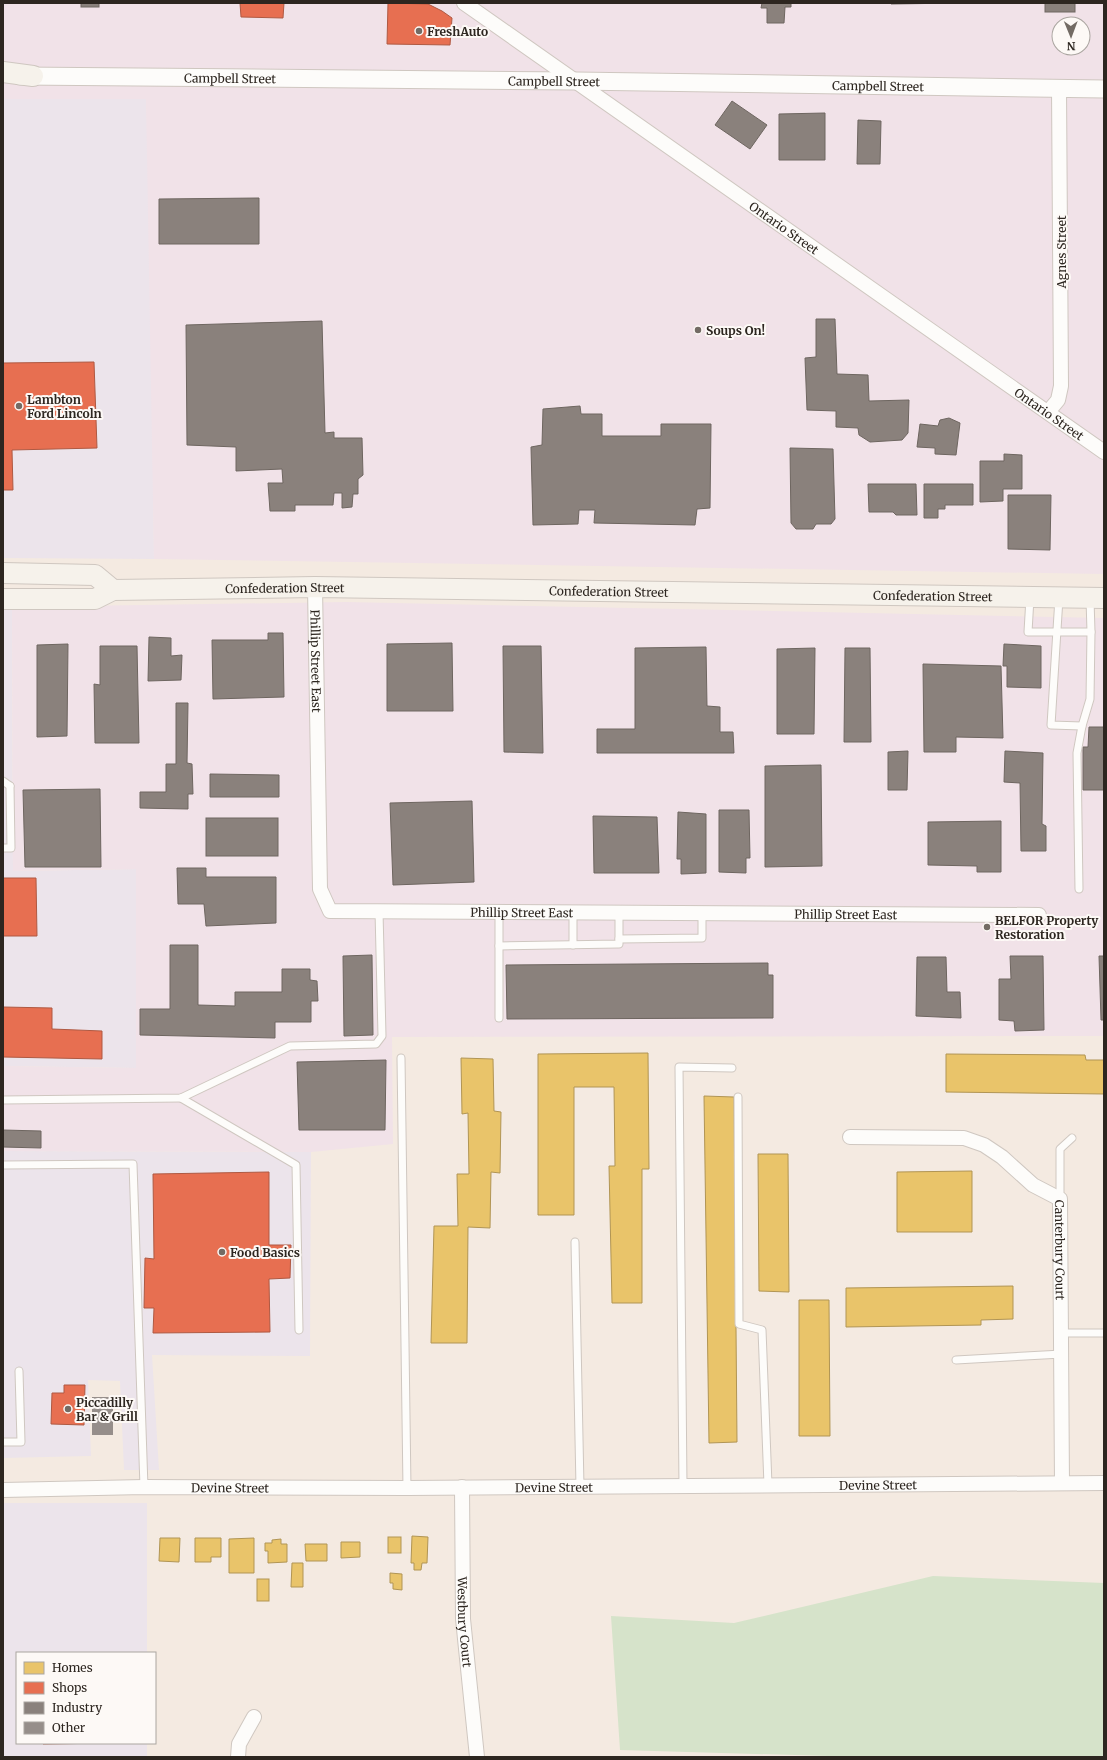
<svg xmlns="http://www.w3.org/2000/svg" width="1107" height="1760" font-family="Merriweather,serif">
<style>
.commercial{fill:#ece4eb}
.industrial{fill:#f1e2e8;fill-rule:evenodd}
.green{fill:#d6e3ca}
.homes{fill:#e9c46a;stroke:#b19554}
.shops{fill:#e76f51;stroke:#af5942}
.industry{fill:#8a817c;stroke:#6e6660}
.building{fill:#968e8a}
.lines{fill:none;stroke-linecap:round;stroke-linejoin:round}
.service-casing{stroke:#cfc7c0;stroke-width:9}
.minor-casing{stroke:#cfc7c0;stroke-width:16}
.tertiary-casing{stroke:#cfc7c0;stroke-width:19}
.secondary-casing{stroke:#cfc7c0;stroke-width:22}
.service{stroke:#fdfcfa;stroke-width:7}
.minor{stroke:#fdfcfa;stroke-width:14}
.tertiary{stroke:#fdfcfa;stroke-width:17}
.secondary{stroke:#f6f2eb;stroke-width:20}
.poi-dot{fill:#736b64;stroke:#fdf9f6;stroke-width:1.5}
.labels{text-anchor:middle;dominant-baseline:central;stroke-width:4;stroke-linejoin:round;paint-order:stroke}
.poi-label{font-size:12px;font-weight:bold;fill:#2d2620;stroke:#fdf9f6;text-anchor:start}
.street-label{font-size:12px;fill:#2d2620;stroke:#fdf9f6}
</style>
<rect width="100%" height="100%" fill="#f4eae1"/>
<!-- commercial -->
<g class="commercial">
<path d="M 146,98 L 150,188 L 154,559 L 3,558 L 3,99 Z"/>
<path d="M 3,607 L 12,607 L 13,871 L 136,869 L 136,1068 L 3,1066 Z"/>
<path d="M 3,1151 L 311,1152 L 310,1356 L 152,1355 L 159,1470 L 124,1470 L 120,1381 L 88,1380 L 91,1456 L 3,1458 Z"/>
<path d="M 3,1503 L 147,1503 L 147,1653 L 17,1653 L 17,1743 L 147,1743 L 147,1757 L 3,1757 Z"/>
</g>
<!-- industrial -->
<g class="industrial">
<path d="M 3,3 L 1104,3 L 1104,574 L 154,559 L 146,99 L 3,99 ZM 1059,24 L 1083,24 L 1083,48 L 1059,48 Z"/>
<path d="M 346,602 L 1104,618 L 1104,1036 L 392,1037 L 393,1144 L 311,1152 L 3,1151 L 3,1066 L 136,1068 L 136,869 L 13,871 L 12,607 Z"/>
</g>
<!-- green -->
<path class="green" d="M 933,1576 L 1104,1583 L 1104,1757 L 861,1757 L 620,1750 L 611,1616 L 734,1623 Z"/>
<!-- homes -->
<g class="homes">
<path d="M 648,1053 L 649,1169 L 642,1169 L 642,1303 L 612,1303 L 609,1166 L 615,1166 L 614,1087 L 574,1087 L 574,1215 L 538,1215 L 538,1054 Z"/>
<path d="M 946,1054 L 1085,1055 L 1086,1060 L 1104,1060 L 1104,1094 L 946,1092 Z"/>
<path d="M 461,1058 L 493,1059 L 494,1111 L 501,1112 L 500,1173 L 491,1172 L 490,1228 L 468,1227 L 467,1343 L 431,1343 L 434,1226 L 458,1226 L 457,1174 L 469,1174 L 468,1113 L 462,1114 Z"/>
<path d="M 704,1096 L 734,1097 L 737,1442 L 709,1443 Z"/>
<path d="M 758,1154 L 788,1154 L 789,1292 L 759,1291 Z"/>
<path d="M 972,1171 L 972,1232 L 897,1232 L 897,1172 Z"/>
<path d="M 1013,1286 L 1013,1319 L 981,1320 L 981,1325 L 846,1327 L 846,1288 Z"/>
<path d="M 799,1300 L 829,1300 L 830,1436 L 799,1436 Z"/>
<path d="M 412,1536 L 428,1537 L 427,1563 L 422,1563 L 421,1570 L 414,1570 L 414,1563 L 411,1563 Z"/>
<rect x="388" y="1537" width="13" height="16"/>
<path d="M 160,1538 L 180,1538 L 179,1562 L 159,1561 Z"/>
<path d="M 195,1538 L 221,1538 L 221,1557 L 211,1557 L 211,1562 L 195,1562 Z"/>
<path d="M 254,1538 L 254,1573 L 229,1573 L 229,1539 Z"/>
<path d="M 281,1539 L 281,1544 L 287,1544 L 287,1562 L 268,1563 L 268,1551 L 265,1551 L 265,1543 L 272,1543 L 272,1540 Z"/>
<path d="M 341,1542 L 360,1542 L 360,1557 L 341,1558 Z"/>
<path d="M 305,1544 L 327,1544 L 327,1561 L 306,1561 Z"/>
<path d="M 292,1563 L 303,1563 L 303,1587 L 291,1587 Z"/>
<path d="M 390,1573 L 402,1574 L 402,1590 L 393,1589 L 393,1583 L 390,1583 Z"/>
<rect x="257" y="1579" width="12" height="22"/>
</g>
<!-- shops -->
<g class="shops">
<path d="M 240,3 L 284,3 L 283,18 L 241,17 Z"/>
<path d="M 388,3 L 428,4 L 442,11 L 452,18 L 450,45 L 387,44 Z"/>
<path d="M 94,362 L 97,448 L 12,450 L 13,490 L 3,490 L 3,363 Z"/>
<path d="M 3,878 L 36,878 L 37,936 L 3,936 Z"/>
<path d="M 3,1007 L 52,1008 L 52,1029 L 102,1031 L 102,1059 L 3,1057 Z"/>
<path d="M 269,1172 L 269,1245 L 291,1245 L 290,1278 L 269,1279 L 270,1332 L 153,1333 L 154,1308 L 144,1308 L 145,1258 L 154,1259 L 153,1174 Z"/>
<path d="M 64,1385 L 85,1385 L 84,1425 L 51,1424 L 52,1393 L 64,1393 Z"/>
<path d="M 43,1743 L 111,1743 L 43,1744 Z"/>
</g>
<!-- industry -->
<g class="industry">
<rect x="81" y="3" width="18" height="4"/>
<path d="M 762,3 L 791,3 L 791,7 L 785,7 L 784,23 L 767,23 L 767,8 L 761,8 Z"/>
<path d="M 891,3 L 959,3 L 891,4 Z"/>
<rect x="1045" y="3" width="30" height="9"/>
<path d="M 732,101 L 767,125 L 750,149 L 715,125 Z"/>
<path d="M 825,113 L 825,160 L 779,160 L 779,114 Z"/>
<path d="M 858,120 L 881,121 L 880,164 L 857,164 Z"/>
<path d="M 259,198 L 259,244 L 159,244 L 159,199 Z"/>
<path d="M 816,319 L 835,319 L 837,374 L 868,375 L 869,401 L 909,400 L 908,433 L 902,440 L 870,442 L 859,435 L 858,428 L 836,427 L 836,411 L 807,410 L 805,358 L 816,357 Z"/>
<path d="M 322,321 L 325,433 L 334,432 L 334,438 L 362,438 L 363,475 L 358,479 L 358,494 L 353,494 L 352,507 L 342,508 L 342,493 L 334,493 L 333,505 L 295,505 L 295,511 L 270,511 L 268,483 L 283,483 L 282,469 L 236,471 L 236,447 L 187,445 L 186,325 Z"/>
<path d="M 580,406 L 581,414 L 602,414 L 602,436 L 661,436 L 661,424 L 711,424 L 710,508 L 697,509 L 695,525 L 594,523 L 595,510 L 579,510 L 578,524 L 533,525 L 531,447 L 542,445 L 543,409 Z"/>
<path d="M 949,418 L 960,423 L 956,455 L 935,454 L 935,448 L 917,447 L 920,424 L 938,426 L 940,420 Z"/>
<path d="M 790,448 L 833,449 L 835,519 L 831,524 L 816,524 L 813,529 L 796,529 L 791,523 Z"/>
<path d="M 1004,454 L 1022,455 L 1022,489 L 1003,489 L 1003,501 L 980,502 L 980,461 L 1004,461 Z"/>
<path d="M 868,484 L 916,484 L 917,515 L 896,515 L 893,512 L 869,512 Z"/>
<path d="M 924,484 L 973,484 L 973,505 L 945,505 L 945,509 L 938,509 L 938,518 L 924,518 Z"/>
<path d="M 1008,495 L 1051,495 L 1050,550 L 1008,549 Z"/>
<path d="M 268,633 L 283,633 L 284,697 L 213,699 L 212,640 L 268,640 Z"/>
<path d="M 149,637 L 171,638 L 171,656 L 182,655 L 181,680 L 148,681 Z"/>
<path d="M 452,643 L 453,711 L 387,711 L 387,644 Z"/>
<path d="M 68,644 L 67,736 L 37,737 L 37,645 Z"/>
<path d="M 1004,644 L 1041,646 L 1041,688 L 1007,687 L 1007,666 L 1003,666 Z"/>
<path d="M 100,646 L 137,646 L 139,743 L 95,743 L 94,684 L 100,685 Z"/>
<path d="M 503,646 L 541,646 L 543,753 L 504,752 Z"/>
<path d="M 706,647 L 707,706 L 720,707 L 720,732 L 733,732 L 734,753 L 597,753 L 597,729 L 635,729 L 635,648 Z"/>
<path d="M 815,648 L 814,734 L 777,734 L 777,649 Z"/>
<path d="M 845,648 L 870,648 L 871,742 L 844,742 Z"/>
<path d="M 923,664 L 1001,666 L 1003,738 L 956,737 L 956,752 L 924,752 Z"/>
<path d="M 176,703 L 188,703 L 187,763 L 192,764 L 193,794 L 188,794 L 188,809 L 140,808 L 140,792 L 166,792 L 166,764 L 176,764 Z"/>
<path d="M 1089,727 L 1104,727 L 1104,790 L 1083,790 L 1083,747 L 1088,747 Z"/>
<path d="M 908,751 L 907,790 L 888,790 L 888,752 Z"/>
<path d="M 1005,751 L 1043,753 L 1042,824 L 1046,826 L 1046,851 L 1021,851 L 1020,783 L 1004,782 Z"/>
<path d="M 821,765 L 822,866 L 765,867 L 765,766 Z"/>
<path d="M 210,774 L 279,775 L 279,797 L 210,797 Z"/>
<path d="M 100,789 L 101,867 L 25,867 L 23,790 Z"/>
<path d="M 472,801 L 474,882 L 393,885 L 390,803 Z"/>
<path d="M 719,810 L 749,810 L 750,858 L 746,858 L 746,873 L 719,872 Z"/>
<path d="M 678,812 L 706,814 L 706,873 L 681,874 L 681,859 L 677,859 Z"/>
<path d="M 593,816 L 657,817 L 659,873 L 594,873 Z"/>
<rect x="206" y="818" width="72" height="38"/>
<path d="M 1001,821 L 1001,872 L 977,872 L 977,866 L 928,865 L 928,822 Z"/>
<path d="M 177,868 L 206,868 L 206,877 L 276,877 L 276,923 L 206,926 L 204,904 L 178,904 Z"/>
<path d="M 170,945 L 198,945 L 198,1005 L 235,1006 L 235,992 L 282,992 L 282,969 L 310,969 L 310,980 L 317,981 L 318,1001 L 311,1001 L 311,1022 L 275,1022 L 275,1038 L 140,1035 L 140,1009 L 170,1009 Z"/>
<path d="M 372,955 L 373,1035 L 344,1036 L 343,956 Z"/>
<path d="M 1010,956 L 1043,956 L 1044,1030 L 1015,1031 L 1014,1021 L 999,1020 L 999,979 L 1011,979 Z"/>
<path d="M 1099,956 L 1104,956 L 1104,1020 L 1101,1020 Z"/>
<path d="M 917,957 L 946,957 L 947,992 L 960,992 L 961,1018 L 916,1016 Z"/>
<path d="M 768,963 L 768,975 L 773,975 L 773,1018 L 507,1019 L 506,965 Z"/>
<path d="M 386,1060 L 385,1130 L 299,1130 L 297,1062 Z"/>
<path d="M 3,1130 L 41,1131 L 41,1148 L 3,1147 Z"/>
</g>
<!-- building -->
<rect class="building" x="92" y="1397" width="21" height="38"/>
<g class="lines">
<!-- service casing -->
<g class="service-casing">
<g id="service">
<path d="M 1030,598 L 1028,632 L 1091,632 L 1090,599"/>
<path d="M 1059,598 L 1051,725 L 1082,726"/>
<path d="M 3,781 L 10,786"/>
<path d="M 3,848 L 11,848 L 10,786"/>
<path d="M 1079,889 L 1077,753 L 1082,726 L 1090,699 L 1091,632"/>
<path d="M 573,912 L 573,945"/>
<path d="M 619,939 L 702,938 L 702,913"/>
<path d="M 499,946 L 619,944 L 619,913"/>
<path d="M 499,1018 L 499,912"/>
<path d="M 401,1058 L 407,1488"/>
<path d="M 738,1097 L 739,1324 L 762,1330 L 768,1485"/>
<path d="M 181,1098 L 296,1165 L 299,1330"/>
<path d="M 3,1100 L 181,1098 L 290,1046 L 376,1044 L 382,1036 L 379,911"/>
<path d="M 3,1165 L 133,1164 L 144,1487"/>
<path d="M 1060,1199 L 1060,1149 L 1072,1138"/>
<path d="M 575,1242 L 580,1487"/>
<path d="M 1062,1333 L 1104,1333"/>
<path d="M 956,1360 L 1062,1354"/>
<path d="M 3,1442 L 21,1442 L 19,1371"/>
<path d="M 683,1485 L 679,1067 L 732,1068"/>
</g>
</g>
<!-- minor casing -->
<g class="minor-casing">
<g id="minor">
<path id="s1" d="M 464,3 L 1104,452"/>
<path d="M 1048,412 L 1058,400 L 1061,386 L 1059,88"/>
<path id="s2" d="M 315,587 L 320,889 L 330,911 L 1039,915"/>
<path id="s3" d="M 850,1137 L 964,1138 L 984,1145 L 1002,1157 L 1033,1185 L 1060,1199 L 1062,1483"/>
<path id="s4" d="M 462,1487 L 463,1619 L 477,1757"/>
<path id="s5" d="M 3,1490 L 144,1487 L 407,1488 L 1104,1483"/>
<path d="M 238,1757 L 239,1744 L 254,1717"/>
</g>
</g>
<!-- tertiary casing -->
<g class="tertiary-casing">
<g id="tertiary">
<path id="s6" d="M 20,76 L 576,81 L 1104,89"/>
</g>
</g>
<!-- secondary casing -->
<g class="secondary-casing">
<g id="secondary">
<path d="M 3,72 L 33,76"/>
<path d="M 3,573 L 95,575 L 113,590"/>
<path id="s7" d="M 3,599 L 95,599 L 113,590 L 315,587 L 1104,598"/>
</g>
</g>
<!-- service -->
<use href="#service" class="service"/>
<!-- minor -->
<use href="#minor" class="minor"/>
<!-- tertiary -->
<use href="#tertiary" class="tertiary"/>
<!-- secondary -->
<use href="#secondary" class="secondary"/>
</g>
<!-- markers -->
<g class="poi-dot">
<circle cx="419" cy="31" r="4"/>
<circle cx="698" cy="330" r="4"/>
<circle cx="19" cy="406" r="4"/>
<circle cx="987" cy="927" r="4"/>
<circle cx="222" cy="1252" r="4"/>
<circle cx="68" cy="1409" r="4"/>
</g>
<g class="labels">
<!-- poi labels -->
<g class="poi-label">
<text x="427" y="31">FreshAuto</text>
<text x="706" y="330">Soups On!</text>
<text x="27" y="399">Lambton<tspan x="27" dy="14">Ford Lincoln</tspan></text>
<text x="995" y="920">BELFOR Property<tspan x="995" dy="14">Restoration</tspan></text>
<text x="230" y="1252">Food Basics</text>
<text x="76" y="1402">Piccadilly<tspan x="76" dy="14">Bar &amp; Grill</tspan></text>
</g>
<!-- street labels -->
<g class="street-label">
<text stroke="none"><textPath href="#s6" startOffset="210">Campbell Street</textPath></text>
<text stroke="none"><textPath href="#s6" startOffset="534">Campbell Street</textPath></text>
<text stroke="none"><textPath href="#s6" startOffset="858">Campbell Street</textPath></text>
<text stroke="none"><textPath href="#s1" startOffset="391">Ontario Street</textPath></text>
<text transform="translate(1061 252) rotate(-90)">Agnes Street</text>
<text stroke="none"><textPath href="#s1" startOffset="715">Ontario Street</textPath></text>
<text stroke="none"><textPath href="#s7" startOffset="284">Confederation Street</textPath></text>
<text stroke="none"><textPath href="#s7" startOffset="608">Confederation Street</textPath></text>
<text stroke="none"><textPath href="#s7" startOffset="932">Confederation Street</textPath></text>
<text stroke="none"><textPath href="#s2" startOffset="74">Phillip Street East</textPath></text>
<text stroke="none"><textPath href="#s2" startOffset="518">Phillip Street East</textPath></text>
<text stroke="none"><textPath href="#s2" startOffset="842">Phillip Street East</textPath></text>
<text stroke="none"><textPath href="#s3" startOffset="280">Canterbury Court</textPath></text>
<text stroke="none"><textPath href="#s5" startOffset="875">Devine Street</textPath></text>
<text stroke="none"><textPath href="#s5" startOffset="227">Devine Street</textPath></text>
<text stroke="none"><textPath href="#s5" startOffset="551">Devine Street</textPath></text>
<text stroke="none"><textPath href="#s4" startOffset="135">Westbury Court</textPath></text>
</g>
</g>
<!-- border -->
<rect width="1107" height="1760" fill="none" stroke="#2d2620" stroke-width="8"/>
<!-- legend -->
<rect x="16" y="1652" width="140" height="92" fill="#fdf9f6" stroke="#aaa5a0"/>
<rect x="24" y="1662" width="20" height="12" fill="#e9c46a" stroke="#aaa5a0"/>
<text x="52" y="1672" font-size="12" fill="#2d2620">Homes</text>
<rect x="24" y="1682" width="20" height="12" fill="#e76f51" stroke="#aaa5a0"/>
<text x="52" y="1692" font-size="12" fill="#2d2620">Shops</text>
<rect x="24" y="1702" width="20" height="12" fill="#8a817c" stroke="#aaa5a0"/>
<text x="52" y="1712" font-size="12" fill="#2d2620">Industry</text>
<rect x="24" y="1722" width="20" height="12" fill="#968e8a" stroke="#aaa5a0"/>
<text x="52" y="1732" font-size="12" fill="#2d2620">Other</text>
<!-- north arrow -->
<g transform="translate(1071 36) rotate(179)"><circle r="19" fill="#fdf9f6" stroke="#aaa5a0"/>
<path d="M0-3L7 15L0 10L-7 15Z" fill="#736b64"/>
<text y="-6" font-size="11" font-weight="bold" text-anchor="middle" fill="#2d2620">N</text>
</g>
</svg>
